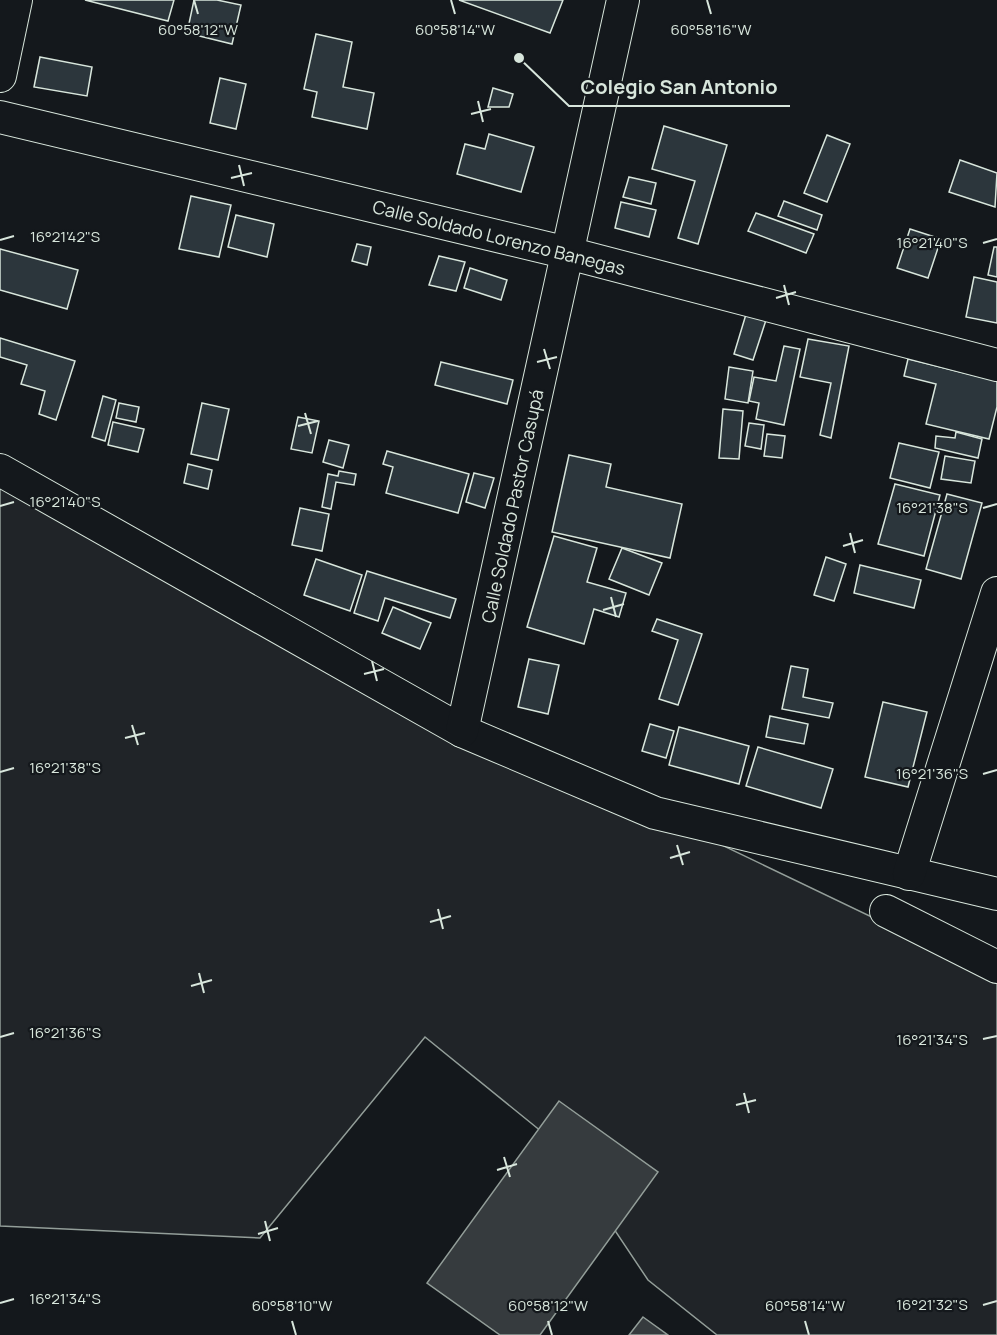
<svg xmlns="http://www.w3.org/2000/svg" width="997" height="1335" font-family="Manrope,sans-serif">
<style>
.green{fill:#202428;stroke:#939e99;stroke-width:1.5}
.water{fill:#363b3e;stroke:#939e99;stroke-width:1.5}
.building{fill:#2c363c;stroke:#d8e6dc;stroke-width:1.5}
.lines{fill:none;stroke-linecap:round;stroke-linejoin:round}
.minor-casing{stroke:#d8e6dc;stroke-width:34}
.minor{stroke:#14181c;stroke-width:32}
.ticks{fill:none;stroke:#d8e6dc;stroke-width:2}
.labels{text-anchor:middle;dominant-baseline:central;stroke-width:4.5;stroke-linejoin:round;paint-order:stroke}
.street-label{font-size:18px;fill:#d8e6dc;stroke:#14181c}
.ticks-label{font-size:15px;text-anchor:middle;fill:#d8e6dc;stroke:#14181c;stroke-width:4.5;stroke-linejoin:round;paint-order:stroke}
.leader{fill:none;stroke:#d8e6dc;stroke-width:2}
.callout-dot{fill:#d8e6dc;stroke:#14181c;stroke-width:2}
.callout-label{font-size:20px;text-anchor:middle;font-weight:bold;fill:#d8e6dc;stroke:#14181c;stroke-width:4.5;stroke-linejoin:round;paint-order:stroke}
</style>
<rect width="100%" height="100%" fill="#14181c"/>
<!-- green -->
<path class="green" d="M 0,470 L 462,731 L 655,813 L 997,977 L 997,1335 L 717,1335 L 648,1280 L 558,1145 L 425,1037 L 260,1238 L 0,1226 Z"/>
<!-- water -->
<g class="water">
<path d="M 559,1101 L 658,1172 L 540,1335 L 500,1335 L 427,1283 Z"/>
<path d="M 643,1317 L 668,1335 L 629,1335 Z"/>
</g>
<!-- building -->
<g class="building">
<path d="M 85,0 L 174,0 L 168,21 Z"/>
<path d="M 194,0 L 217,0 L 241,5 L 232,44 L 187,33 Z"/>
<path d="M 459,0 L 563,0 L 550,33 Z"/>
<path d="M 316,34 L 352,42 L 343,87 L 374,93 L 367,129 L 312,117 L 317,92 L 304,89 Z"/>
<path d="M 40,57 L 92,67 L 87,96 L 34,87 Z"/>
<path d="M 220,78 L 246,84 L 236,129 L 210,123 Z"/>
<path d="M 493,88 L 513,94 L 509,107 L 488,107 Z"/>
<path d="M 664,126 L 727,145 L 698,244 L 678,238 L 695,181 L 652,169 Z"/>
<path d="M 489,134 L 534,147 L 521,192 L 457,174 L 465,144 L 485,149 Z"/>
<path d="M 827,135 L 850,144 L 827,202 L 804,193 Z"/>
<path d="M 960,160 L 997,173 L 995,207 L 949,192 Z"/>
<path d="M 629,177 L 656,183 L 651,204 L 623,197 Z"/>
<path d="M 191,196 L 231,205 L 219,257 L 179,249 Z"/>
<path d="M 784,201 L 822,215 L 817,230 L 778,216 Z"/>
<path d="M 621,202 L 656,210 L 649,237 L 615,228 Z"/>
<path d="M 756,213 L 814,234 L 806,253 L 748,231 Z"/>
<path d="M 236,215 L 274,224 L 267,257 L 228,247 Z"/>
<path d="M 910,229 L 941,239 L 928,278 L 897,268 Z"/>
<path d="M 357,244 L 371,247 L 367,265 L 352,261 Z"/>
<path d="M 994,247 L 997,247 L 997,277 L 988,275 Z"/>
<path d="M 0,249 L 78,270 L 67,309 L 0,290 Z"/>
<path d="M 439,256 L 465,262 L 456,291 L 429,285 Z"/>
<path d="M 470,268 L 507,280 L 501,300 L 464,288 Z"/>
<path d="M 974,277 L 997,282 L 997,323 L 966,317 Z"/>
<path d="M 747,311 L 767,317 L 753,360 L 734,354 Z"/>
<path d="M 0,338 L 75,361 L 56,420 L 39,414 L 45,391 L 21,384 L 27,365 L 0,357 Z"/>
<path d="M 808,339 L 849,346 L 831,438 L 820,435 L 831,383 L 800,377 Z"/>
<path d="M 784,346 L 800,349 L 784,425 L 756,419 L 759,403 L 749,401 L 754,377 L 776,381 Z"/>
<path d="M 908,359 L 997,381 L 997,407 L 989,439 L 926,424 L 936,384 L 904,376 Z"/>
<path d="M 441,362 L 513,380 L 507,404 L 435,385 Z"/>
<path d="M 729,367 L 753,371 L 748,403 L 725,399 Z"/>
<path d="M 103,396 L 116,400 L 105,441 L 92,437 Z"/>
<path d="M 119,403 L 139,407 L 136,422 L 116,418 Z"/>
<path d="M 202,403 L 229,409 L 218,460 L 191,454 Z"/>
<path d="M 723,409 L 743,411 L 739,459 L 719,458 Z"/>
<path d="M 298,417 L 319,421 L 312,453 L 291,449 Z"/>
<path d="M 113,422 L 144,429 L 138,452 L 108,445 Z"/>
<path d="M 749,423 L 764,425 L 761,449 L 745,446 Z"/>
<path d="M 956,432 L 982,439 L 978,458 L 935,448 L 936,436 L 955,438 Z"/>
<path d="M 767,434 L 785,436 L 782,458 L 764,456 Z"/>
<path d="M 329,440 L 349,445 L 343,468 L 323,462 Z"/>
<path d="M 899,443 L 939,452 L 930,488 L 890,478 Z"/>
<path d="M 387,451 L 469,474 L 458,513 L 386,493 L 393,467 L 383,464 Z"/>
<path d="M 569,455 L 611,464 L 606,487 L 682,504 L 670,558 L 552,532 Z"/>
<path d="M 945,456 L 975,461 L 971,483 L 941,479 Z"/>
<path d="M 188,464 L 212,470 L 208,489 L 184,483 Z"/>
<path d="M 339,471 L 356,474 L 354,485 L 336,482 L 331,509 L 322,507 L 328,474 L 338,476 Z"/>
<path d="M 474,473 L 494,478 L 485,508 L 466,502 Z"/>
<path d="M 895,484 L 940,495 L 924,556 L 878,544 Z"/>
<path d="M 947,494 L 982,503 L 961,579 L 926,569 Z"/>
<path d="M 300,508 L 329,514 L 322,551 L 292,545 Z"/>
<path d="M 554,536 L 597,548 L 587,582 L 626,593 L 619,617 L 594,609 L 584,644 L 527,627 Z"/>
<path d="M 622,548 L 662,563 L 649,595 L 609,579 Z"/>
<path d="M 826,557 L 846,564 L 834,601 L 814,595 Z"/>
<path d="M 316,559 L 362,575 L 350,611 L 304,595 Z"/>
<path d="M 860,565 L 921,580 L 914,608 L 854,593 Z"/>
<path d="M 367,571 L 456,599 L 450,618 L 385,598 L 378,621 L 354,613 Z"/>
<path d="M 393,607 L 431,623 L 420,649 L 382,633 Z"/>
<path d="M 657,619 L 702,634 L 678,705 L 659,699 L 678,640 L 652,631 Z"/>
<path d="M 529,659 L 559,665 L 548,714 L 518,707 Z"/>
<path d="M 791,666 L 808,669 L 803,697 L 833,703 L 829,718 L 782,709 Z"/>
<path d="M 883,702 L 927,712 L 908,787 L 865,777 Z"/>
<path d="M 770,716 L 808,724 L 804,744 L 766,737 Z"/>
<path d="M 650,724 L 674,731 L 666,758 L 642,751 Z"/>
<path d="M 679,727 L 749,746 L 739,784 L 669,765 Z"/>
<path d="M 758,747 L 833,769 L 821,808 L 746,786 Z"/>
</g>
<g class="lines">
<!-- minor casing -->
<g class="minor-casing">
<g id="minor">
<path d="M 0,76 L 16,0"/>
<path d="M 0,117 L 568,253 L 997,365"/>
<path d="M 0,470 L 462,731 L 655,813 L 997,894"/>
<path d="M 462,731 L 623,0"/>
<path d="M 909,874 L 997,593"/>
<path d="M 886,911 L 997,967"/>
</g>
</g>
<!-- minor -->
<use href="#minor" class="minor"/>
</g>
<!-- ticks -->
<path class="ticks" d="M 194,0 L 198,14M 451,0 L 455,14M 707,0 L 711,14M 478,101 L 483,122M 471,114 L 491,109M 239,165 L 244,186M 231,178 L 252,173M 0,240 L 14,236M 983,243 L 997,239M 784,285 L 789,305M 776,298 L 796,292M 544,349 L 550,369M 537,362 L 557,357M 305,413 L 311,434M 298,426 L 318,421M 0,506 L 14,502M 983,508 L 997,504M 850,533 L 855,553M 843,546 L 863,540M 611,597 L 616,617M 603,610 L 624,604M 372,661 L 377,681M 364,674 L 384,669M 132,725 L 138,745M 125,738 L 145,733M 0,772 L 14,768M 983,774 L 997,770M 677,845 L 683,865M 670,858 L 690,852M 438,909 L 443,929M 430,922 L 451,916M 199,973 L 204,993M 191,986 L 212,980M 0,1037 L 14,1033M 983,1039 L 997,1036M 744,1093 L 749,1113M 736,1105 L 756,1100M 504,1157 L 510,1177M 497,1170 L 517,1164M 265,1221 L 270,1241M 258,1234 L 278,1228M 0,1303 L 14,1299M 983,1305 L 997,1301M 292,1321 L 296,1335M 548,1321 L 552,1335M 805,1321 L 809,1335"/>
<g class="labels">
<!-- street labels -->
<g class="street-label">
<text transform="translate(499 237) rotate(14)">Calle Soldado Lorenzo Banegas</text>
<text transform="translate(512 506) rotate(-78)">Calle Soldado Pastor Casupá</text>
</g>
</g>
<g class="ticks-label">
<text x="198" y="35">60°58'12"W</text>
<text x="455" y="35">60°58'14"W</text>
<text x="711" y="35">60°58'16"W</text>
<text x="65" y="242">16°21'42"S</text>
<text x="932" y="248">16°21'40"S</text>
<text x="65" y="507">16°21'40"S</text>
<text x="932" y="513">16°21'38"S</text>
<text x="65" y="773">16°21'38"S</text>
<text x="932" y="779">16°21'36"S</text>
<text x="65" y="1038">16°21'36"S</text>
<text x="932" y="1045">16°21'34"S</text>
<text x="65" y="1304">16°21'34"S</text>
<text x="932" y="1310">16°21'32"S</text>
<text x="292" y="1311">60°58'10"W</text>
<text x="548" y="1311">60°58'12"W</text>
<text x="805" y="1311">60°58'14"W</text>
</g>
<!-- callouts -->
<path class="leader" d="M519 58L569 106H790"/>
<circle class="callout-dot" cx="519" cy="58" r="6"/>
<g class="callout-label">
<text x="679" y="94">Colegio San Antonio</text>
</g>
</svg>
